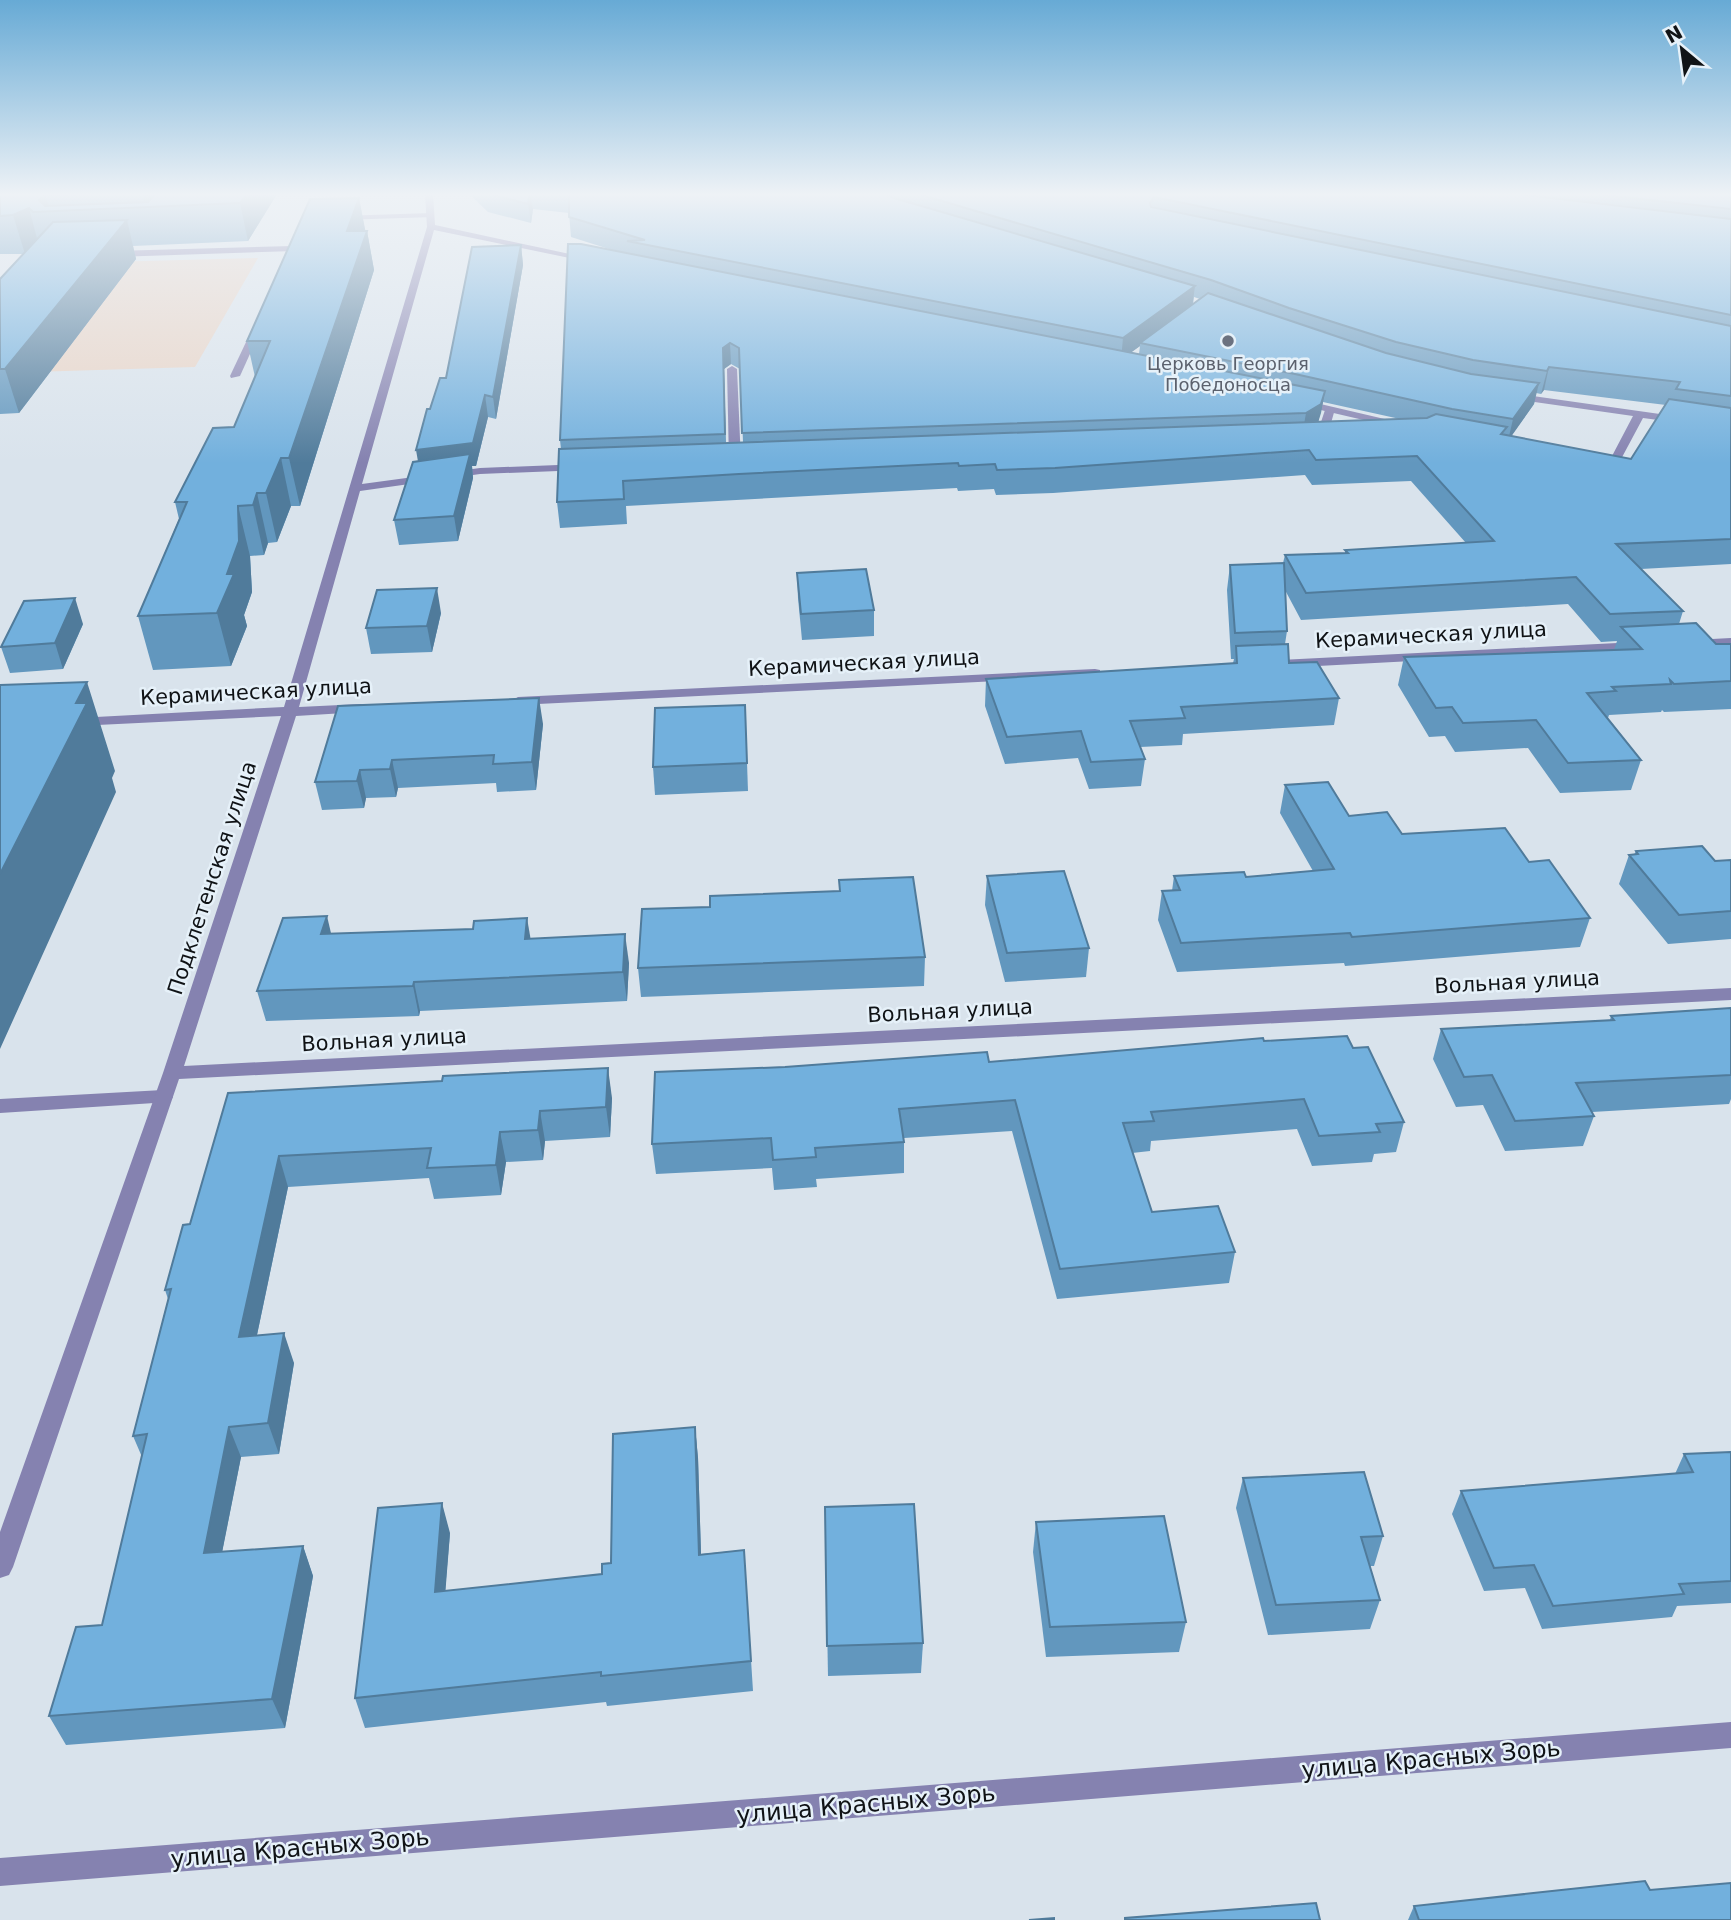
<svg xmlns="http://www.w3.org/2000/svg" width="1731" height="1920" font-family="'DejaVu Sans',sans-serif">
<style>
.education{fill:#e8d3c5}
.lines{fill:none;stroke-linecap:round;stroke-linejoin:round}
.service{fill:#8582b0;fill-rule:evenodd}
.minor{fill:#8582b0;fill-rule:evenodd}
.wall{fill:#6297be;fill-rule:evenodd}
.shaded-wall{fill:#507b9b}
.building{fill:#72b0dd;stroke:#507b9b;stroke-width:2}
.worship-dot{fill:#6b7280;stroke:#e6f1f9;stroke-width:2.5}
.labels{text-anchor:middle;dominant-baseline:central;stroke-width:5;stroke-linejoin:round;paint-order:stroke}
.far-worship-label{font-size:18px;fill:#5b616d;stroke:#e6f1f9}
.street-label{font-size:21px;fill:#101316;stroke:#e6f1f9}
.near-street-label{font-size:24px;fill:#101316;stroke:#e6f1f9}
</style>
<rect width="100%" height="100%" fill="#d9e3ec"/>
<!-- education -->
<path class="education" d="M 258,258 L 195,367 L 0,373 L 35,264 Z"/>
<g class="lines">
<!-- service -->
<g class="service">
<path d="M 431,213 L 434,217 L 340,220 L 336,218 L 340,216 Z"/>
<path d="M 292,246 L 295,251 L 114,257 L 110,254 L 114,251 Z"/>
<path d="M 255,323 L 263,325 L 240,376 L 231,378 L 230,376 Z"/>
<path d="M 732,366 L 737,369 L 741,462 L 735,465 L 729,462 L 727,369 Z"/>
<path d="M 1326,407 L 1335,409 L 1329,430 L 1317,438 L 1309,438 L 1309,434 L 1319,428 Z"/>
<path d="M 163,1090 L 170,1092 L 173,1097 L 170,1102 L 0,1113 L 0,1099 Z"/>
</g>
<!-- minor -->
<g class="minor">
<path d="M 425,194 L 433,194 L 435,225 L 593,259 L 589,262 L 434,230 L 362,484 L 480,468 L 583,464 L 589,467 L 583,470 L 480,474 L 360,491 L 299,707 L 361,704 L 368,708 L 361,712 L 296,716 L 184,1066 L 1731,988 L 1731,1000 L 179,1079 L 13,1567 L 9,1575 L 0,1578 L 0,1532 L 163,1073 L 281,716 L 77,726 L 70,722 L 77,718 L 284,707 L 427,227 Z"/>
<path d="M 1511,393 L 1681,417 L 1686,420 L 1681,423 L 1643,418 L 1620,461 L 1598,465 L 1592,462 L 1594,460 L 1612,456 L 1633,416 L 1507,398 L 1506,396 Z"/>
<path d="M 1299,399 L 1406,424 L 1407,426 L 1402,429 L 1295,404 L 1295,400 Z"/>
<path d="M 1731,638 L 1731,646 L 1693,648 L 1686,644 L 1693,640 Z"/>
<path d="M 1637,642 L 1644,646 L 1642,649 L 1280,668 L 1273,664 L 1280,660 Z"/>
<path d="M 1095,669 L 1100,670 L 1100,676 L 518,705 L 511,701 L 518,697 Z"/>
<path d="M 1731,1722 L 1731,1748 L 0,1886 L 0,1858 Z"/>
</g>
</g>
<!-- wall -->
<g class="wall">
<path d="M 0,194 L 277,194 L 248,241 L 133,246 L 136,259 L 19,413 L 0,414 L 0,279 L 23,254 L 0,254 Z"/>
<path d="M 469,194 L 1731,194 L 1731,564 L 1641,569 L 1683,611 L 1679,624 L 1716,644 L 1731,644 L 1731,709 L 1664,712 L 1662,710 L 1661,712 L 1609,715 L 1608,718 L 1641,760 L 1631,790 L 1560,793 L 1528,748 L 1455,752 L 1445,736 L 1429,737 L 1398,685 L 1404,657 L 1614,650 L 1617,641 L 1601,642 L 1568,604 L 1301,620 L 1285,590 L 1287,631 L 1285,644 L 1289,663 L 1339,698 L 1334,725 L 1183,734 L 1182,745 L 1140,747 L 1145,759 L 1141,786 L 1089,789 L 1078,758 L 1005,764 L 985,706 L 986,679 L 1233,663 L 1234,659 L 1231,659 L 1227,590 L 1230,565 L 1283,563 L 1285,555 L 1345,554 L 1345,550 L 1466,543 L 1411,481 L 1312,485 L 1305,475 L 1053,493 L 996,495 L 994,489 L 958,491 L 957,488 L 626,506 L 627,524 L 560,528 L 557,502 L 561,449 L 560,440 L 609,249 L 571,237 L 569,213 L 533,209 L 531,223 L 488,212 ZM 1194,297 L 1200,299 L 1193,305 ZM 1140,346 L 1139,354 L 1131,352 ZM 731,364 L 740,369 L 743,442 L 726,443 L 724,369 ZM 1544,390 L 1666,405 L 1631,459 L 1511,436 L 1534,404 L 1536,393 L 1541,394 ZM 1323,402 L 1400,419 L 1318,422 Z"/>
<path d="M 359,198 L 365,231 L 367,231 L 374,270 L 300,506 L 291,506 L 277,542 L 268,543 L 264,555 L 250,556 L 252,592 L 244,615 L 247,626 L 231,666 L 153,670 L 138,616 L 179,519 L 175,502 L 234,427 L 255,377 L 247,341 Z"/>
<path d="M 521,245 L 523,265 L 496,419 L 488,417 L 476,466 L 472,466 L 473,478 L 458,541 L 399,545 L 394,520 L 418,461 L 430,409 L 446,378 Z"/>
<path d="M 797,573 L 874,610 L 874,636 L 802,640 L 798,598 Z"/>
<path d="M 441,613 L 432,652 L 371,654 L 366,628 Z"/>
<path d="M 83,624 L 63,669 L 10,673 L 1,647 Z"/>
<path d="M 745,705 L 748,791 L 655,795 L 653,767 Z"/>
<path d="M 338,706 L 543,724 L 536,790 L 497,792 L 496,783 L 398,788 L 396,797 L 366,798 L 364,808 L 322,810 L 315,782 Z"/>
<path d="M 1285,785 L 1349,816 L 1402,834 L 1529,862 L 1590,918 L 1580,947 L 1345,966 L 1344,963 L 1177,972 L 1158,920 L 1162,891 L 1172,891 L 1174,876 L 1246,877 L 1313,871 L 1280,813 Z"/>
<path d="M 1636,851 L 1715,861 L 1731,860 L 1731,939 L 1668,944 L 1619,884 L 1629,855 L 1634,855 Z"/>
<path d="M 987,876 L 1089,948 L 1086,977 L 1005,982 L 985,905 Z"/>
<path d="M 839,880 L 925,957 L 924,986 L 641,997 L 638,968 L 710,907 L 840,891 Z"/>
<path d="M 331,933 L 530,939 L 629,963 L 627,1001 L 420,1011 L 419,1016 L 266,1021 L 257,991 Z"/>
<path d="M 1731,1008 L 1731,1099 L 1729,1104 L 1592,1112 L 1594,1116 L 1583,1146 L 1505,1151 L 1483,1105 L 1456,1107 L 1433,1059 L 1441,1029 L 1610,1020 L 1611,1016 Z"/>
<path d="M 1264,1041 L 1353,1048 L 1404,1122 L 1396,1152 L 1374,1154 L 1372,1162 L 1312,1166 L 1297,1129 L 1151,1141 L 1150,1151 L 1132,1153 L 1152,1212 L 1235,1252 L 1229,1283 L 1057,1299 L 1012,1131 L 904,1138 L 904,1173 L 816,1179 L 817,1187 L 774,1190 L 772,1168 L 656,1174 L 652,1144 L 989,1062 Z"/>
<path d="M 228,1093 L 612,1098 L 610,1137 L 545,1141 L 543,1160 L 506,1162 L 501,1195 L 434,1199 L 429,1178 L 288,1187 L 257,1335 L 294,1363 L 279,1454 L 241,1457 L 222,1552 L 303,1546 L 313,1576 L 285,1728 L 66,1745 L 49,1716 L 102,1625 L 142,1457 L 133,1436 L 168,1299 L 165,1290 L 190,1224 Z"/>
<path d="M 695,1427 L 698,1458 L 701,1554 L 744,1550 L 753,1691 L 607,1706 L 606,1702 L 365,1728 L 355,1698 L 450,1533 L 445,1591 L 602,1574 L 611,1563 Z"/>
<path d="M 1731,1452 L 1731,1603 L 1677,1606 L 1672,1617 L 1542,1629 L 1525,1588 L 1484,1591 L 1452,1514 L 1461,1491 L 1675,1474 L 1684,1454 Z"/>
<path d="M 1243,1478 L 1383,1536 L 1374,1566 L 1370,1566 L 1380,1600 L 1370,1629 L 1268,1635 L 1236,1508 Z"/>
<path d="M 825,1507 L 923,1643 L 921,1673 L 828,1676 Z"/>
<path d="M 1036,1522 L 1186,1622 L 1179,1652 L 1046,1657 L 1033,1552 Z"/>
<path d="M 1650,1890 L 1731,1920 L 1408,1920 L 1414,1906 Z"/>
</g>
<!-- shaded-wall -->
<g class="shaded-wall">
<path d="M 142,194 L 179,194 L 145,207 Z"/>
<path d="M 247,194 L 277,194 L 248,241 L 240,203 Z"/>
<path d="M 530,194 L 531,194 L 533,209 L 531,223 L 528,204 Z"/>
<path d="M 45,195 L 50,211 L 39,200 Z"/>
<path d="M 359,198 L 366,234 L 367,231 L 374,270 L 300,506 L 289,458 L 347,231 Z"/>
<path d="M 29,208 L 39,246 L 25,254 L 13,215 Z"/>
<path d="M 127,220 L 136,259 L 19,413 L 5,369 Z"/>
<path d="M 521,245 L 523,265 L 496,419 L 493,397 Z"/>
<path d="M 1195,286 L 1192,308 L 1140,343 L 1140,346 L 1121,360 L 1123,338 Z"/>
<path d="M 730,343 L 731,364 L 724,369 L 726,456 L 723,348 Z"/>
<path d="M 1549,367 L 1544,390 L 1541,394 L 1547,371 Z"/>
<path d="M 1539,383 L 1534,404 L 1508,441 L 1513,419 Z"/>
<path d="M 1325,391 L 1321,413 L 1317,426 L 1302,436 L 1306,413 Z"/>
<path d="M 485,395 L 488,417 L 476,466 L 472,466 L 473,478 L 458,541 L 454,516 L 420,473 L 416,450 Z"/>
<path d="M 281,458 L 291,506 L 277,542 L 266,493 Z"/>
<path d="M 257,493 L 268,543 L 264,555 L 253,505 Z"/>
<path d="M 238,506 L 250,556 L 252,592 L 244,615 L 247,626 L 231,666 L 217,613 L 227,574 Z"/>
<path d="M 437,588 L 441,613 L 432,652 L 427,626 Z"/>
<path d="M 75,598 L 83,624 L 63,669 L 55,643 Z"/>
<path d="M 87,682 L 115,771 L 112,778 L 116,792 L 0,1049 L 0,874 L 76,703 Z"/>
<path d="M 539,698 L 543,724 L 536,790 L 532,762 Z"/>
<path d="M 392,760 L 398,788 L 396,797 L 390,769 Z"/>
<path d="M 360,770 L 366,798 L 364,808 L 357,781 Z"/>
<path d="M 327,916 L 334,946 L 321,934 Z"/>
<path d="M 527,918 L 532,947 L 525,939 Z"/>
<path d="M 625,934 L 629,963 L 627,1001 L 623,972 Z"/>
<path d="M 414,982 L 420,1011 L 419,1016 L 413,986 Z"/>
<path d="M 608,1068 L 612,1098 L 610,1137 L 606,1107 Z"/>
<path d="M 540,1111 L 545,1141 L 543,1160 L 538,1130 Z"/>
<path d="M 500,1132 L 506,1162 L 501,1195 L 496,1165 Z"/>
<path d="M 279,1156 L 288,1187 L 250,1368 L 239,1337 Z"/>
<path d="M 284,1333 L 294,1363 L 279,1454 L 268,1423 Z"/>
<path d="M 229,1427 L 241,1457 L 216,1583 L 204,1553 Z"/>
<path d="M 695,1427 L 698,1458 L 702,1585 L 699,1555 Z"/>
<path d="M 442,1503 L 450,1533 L 443,1622 L 435,1592 Z"/>
<path d="M 303,1546 L 313,1576 L 285,1728 L 272,1699 Z"/>
</g>
<!-- building -->
<g class="building">
<path d="M 0,194 L 100,194 L 45,195 L 39,200 L 45,206 L 148,202 L 155,194 L 247,194 L 240,203 L 33,212 L 29,208 L 13,215 L 0,216 Z"/>
<path d="M 490,194 L 530,194 L 528,204 Z"/>
<path d="M 569,194 L 886,194 L 894,198 L 1195,286 L 1123,338 L 627,241 L 645,240 L 569,217 Z"/>
<path d="M 918,194 L 1517,194 L 1731,219 L 1731,315 L 1154,197 L 1150,203 L 1151,207 L 1731,326 L 1731,396 L 1676,389 L 1680,382 L 1549,367 L 1547,371 L 1473,360 L 1396,342 L 1289,308 L 1211,280 Z"/>
<path d="M 1596,194 L 1731,194 L 1731,209 Z"/>
<path d="M 359,198 L 347,231 L 367,231 L 289,458 L 281,458 L 266,493 L 257,493 L 253,505 L 238,506 L 239,541 L 227,574 L 234,574 L 217,613 L 138,616 L 187,502 L 175,502 L 213,428 L 234,427 L 270,341 L 247,341 L 310,199 Z"/>
<path d="M 127,220 L 5,369 L 0,369 L 0,279 L 53,222 Z"/>
<path d="M 568,244 L 581,244 L 1325,391 L 1321,404 L 1306,413 L 742,433 L 739,348 L 730,343 L 723,348 L 725,434 L 560,440 Z"/>
<path d="M 521,245 L 493,397 L 485,395 L 473,443 L 416,450 L 427,409 L 430,409 L 440,378 L 446,378 L 472,247 Z"/>
<path d="M 1208,293 L 1386,353 L 1471,374 L 1539,383 L 1513,419 L 1452,409 L 1295,374 L 1140,343 Z"/>
<path d="M 1669,399 L 1731,408 L 1731,539 L 1616,544 L 1683,611 L 1610,614 L 1576,577 L 1306,593 L 1285,555 L 1348,553 L 1345,550 L 1494,541 L 1417,456 L 1316,460 L 1309,450 L 1055,468 L 997,470 L 995,464 L 959,466 L 958,463 L 739,474 L 623,481 L 624,499 L 557,502 L 559,449 L 1427,418 L 1436,414 L 1507,427 L 1501,434 L 1631,459 Z"/>
<path d="M 470,454 L 454,516 L 394,520 L 413,462 Z"/>
<path d="M 1284,563 L 1287,631 L 1235,633 L 1230,565 Z"/>
<path d="M 866,569 L 874,610 L 801,614 L 797,573 Z"/>
<path d="M 437,588 L 427,626 L 366,628 L 377,590 Z"/>
<path d="M 75,598 L 55,643 L 1,647 L 24,601 Z"/>
<path d="M 1696,623 L 1716,644 L 1731,644 L 1731,681 L 1674,684 L 1670,680 L 1671,684 L 1612,687 L 1616,691 L 1587,693 L 1641,760 L 1568,763 L 1536,720 L 1463,723 L 1452,707 L 1436,708 L 1404,657 L 1642,649 L 1621,627 Z"/>
<path d="M 1288,644 L 1289,663 L 1317,662 L 1339,698 L 1181,707 L 1185,718 L 1130,721 L 1145,759 L 1091,762 L 1081,731 L 1007,737 L 986,679 L 1237,663 L 1236,646 Z"/>
<path d="M 87,682 L 76,703 L 87,703 L 0,874 L 0,685 Z"/>
<path d="M 539,698 L 532,762 L 493,764 L 494,755 L 392,760 L 390,769 L 360,770 L 357,781 L 315,782 L 338,706 Z"/>
<path d="M 745,705 L 747,763 L 653,767 L 655,708 Z"/>
<path d="M 1328,782 L 1349,816 L 1387,812 L 1402,834 L 1505,828 L 1529,862 L 1549,860 L 1590,918 L 1352,937 L 1350,933 L 1181,943 L 1162,891 L 1180,890 L 1174,876 L 1244,872 L 1246,877 L 1334,869 L 1285,785 Z"/>
<path d="M 1702,846 L 1715,861 L 1731,860 L 1731,911 L 1679,915 L 1629,855 L 1638,854 L 1636,851 Z"/>
<path d="M 1064,871 L 1089,948 L 1007,953 L 987,876 Z"/>
<path d="M 913,877 L 925,957 L 638,968 L 642,909 L 710,907 L 710,896 L 840,891 L 839,880 Z"/>
<path d="M 327,916 L 321,934 L 473,929 L 474,921 L 527,918 L 525,939 L 625,934 L 623,972 L 414,982 L 413,986 L 257,991 L 283,918 Z"/>
<path d="M 1731,1008 L 1731,1075 L 1576,1083 L 1594,1116 L 1515,1121 L 1492,1075 L 1464,1077 L 1441,1029 L 1614,1020 L 1611,1016 Z"/>
<path d="M 1347,1036 L 1353,1048 L 1368,1047 L 1404,1122 L 1376,1124 L 1380,1132 L 1319,1136 L 1304,1099 L 1151,1112 L 1154,1121 L 1123,1123 L 1152,1212 L 1218,1206 L 1235,1252 L 1060,1269 L 1015,1100 L 899,1109 L 904,1142 L 815,1148 L 816,1157 L 773,1160 L 771,1138 L 652,1144 L 655,1072 L 785,1067 L 987,1052 L 989,1062 L 1263,1038 L 1264,1041 Z"/>
<path d="M 608,1068 L 606,1107 L 540,1111 L 538,1130 L 500,1132 L 496,1165 L 427,1168 L 431,1148 L 279,1156 L 239,1337 L 284,1333 L 268,1423 L 229,1427 L 204,1553 L 303,1546 L 272,1699 L 49,1716 L 76,1627 L 102,1625 L 147,1434 L 133,1436 L 171,1289 L 165,1290 L 183,1225 L 190,1224 L 228,1093 L 442,1081 L 443,1076 Z"/>
<path d="M 695,1427 L 699,1555 L 744,1550 L 751,1661 L 601,1676 L 601,1672 L 355,1698 L 378,1508 L 442,1503 L 435,1592 L 602,1574 L 602,1564 L 611,1563 L 613,1434 Z"/>
<path d="M 1731,1452 L 1731,1581 L 1679,1584 L 1684,1594 L 1553,1606 L 1534,1565 L 1494,1568 L 1461,1491 L 1693,1472 L 1684,1454 Z"/>
<path d="M 1364,1472 L 1383,1536 L 1361,1537 L 1380,1600 L 1276,1605 L 1243,1478 Z"/>
<path d="M 914,1504 L 923,1643 L 827,1646 L 825,1507 Z"/>
<path d="M 1164,1516 L 1186,1622 L 1050,1627 L 1036,1522 Z"/>
<path d="M 1645,1881 L 1650,1890 L 1731,1883 L 1731,1920 L 1419,1920 L 1414,1906 Z"/>
<path d="M 1316,1903 L 1320,1920 L 1125,1920 L 1125,1918 Z"/>
<path d="M 1054,1918 L 1054,1920 L 1029,1920 Z"/>
</g>
<!-- sky -->
<linearGradient id="sky" x2="0" y2="1"><stop stop-color="#67aad5"/><stop offset="0.42" stop-color="#eef2f6"/><stop offset="1" stop-color="#eef2f6" stop-opacity="0"/></linearGradient>
<rect width="1731" height="463" fill="url(#sky)"/>
<!-- markers -->
<circle class="worship-dot" cx="1228" cy="341" r="7"/>
<g class="labels">
<!-- far-worship labels -->
<g class="far-worship-label">
<text x="1228" y="363">Церковь Георгия<tspan x="1228" dy="21">Победоносца</tspan></text>
</g>
<!-- street labels -->
<g class="street-label">
<text transform="translate(1431 635) rotate(-3)">Керамическая улица</text>
<text transform="translate(864 663) rotate(-3)">Керамическая улица</text>
<text transform="translate(256 692) rotate(-3)">Керамическая улица</text>
<text transform="translate(212 878) rotate(-72)">Подклетенская улица</text>
<text transform="translate(1517 982) rotate(-3)">Вольная улица</text>
<text transform="translate(950 1011) rotate(-3)">Вольная улица</text>
<text transform="translate(384 1040) rotate(-3)">Вольная улица</text>
</g>
<!-- near-street labels -->
<g class="near-street-label">
<text transform="translate(1431 1759) rotate(-5)">улица Красных Зорь</text>
<text transform="translate(866 1804) rotate(-5)">улица Красных Зорь</text>
<text transform="translate(300 1848) rotate(-5)">улица Красных Зорь</text>
</g>
</g>
<!-- north arrow -->
<g transform="translate(1682 49) rotate(331)" stroke="#e6f1f9" stroke-width="5" paint-order="stroke">
<path d="M0-5L12 26L0 18L-12 26Z" fill="#101316"/>
<text y="-10" font-size="19" font-weight="bold" text-anchor="middle" fill="#101316">N</text>
</g>
</svg>
